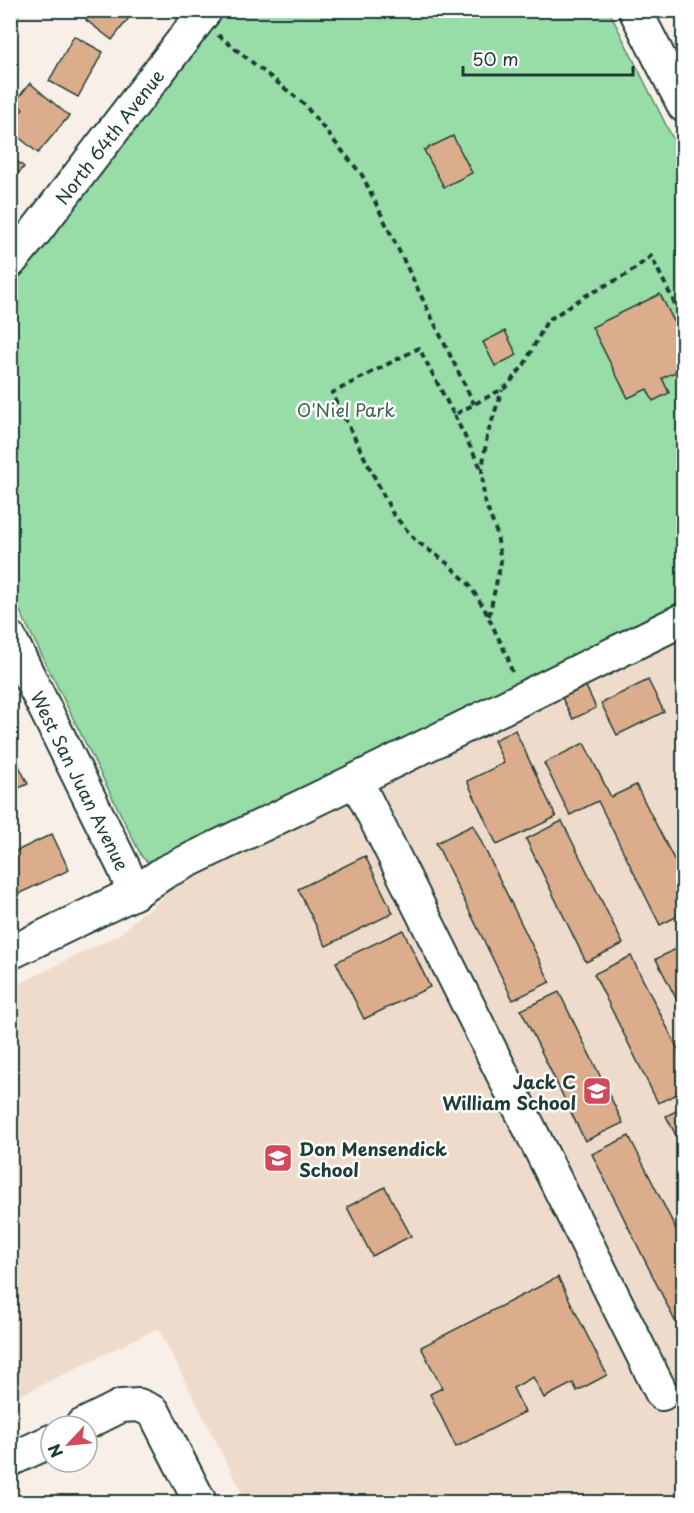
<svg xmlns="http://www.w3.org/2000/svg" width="694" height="1513" font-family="'Playpen Sans',sans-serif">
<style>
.built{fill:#efdbcc}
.green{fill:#98dca8;stroke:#5c8c6e;stroke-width:1.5}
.building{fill:#dbad8c;stroke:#1f3d34;stroke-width:1.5}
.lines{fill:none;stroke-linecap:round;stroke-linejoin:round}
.minor-casing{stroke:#1f3d34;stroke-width:36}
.path{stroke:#1f3d34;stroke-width:4;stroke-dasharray:6 4.5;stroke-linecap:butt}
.minor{stroke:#fff;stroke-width:32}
.labels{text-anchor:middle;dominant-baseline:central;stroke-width:5;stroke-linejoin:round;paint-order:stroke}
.street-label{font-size:18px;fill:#1f3d34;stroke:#fff}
.park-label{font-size:18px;fill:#3d6551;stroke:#fff}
.poi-label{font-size:18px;font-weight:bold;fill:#1f3d34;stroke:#fff;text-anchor:end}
</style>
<rect width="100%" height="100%" fill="#f8efe8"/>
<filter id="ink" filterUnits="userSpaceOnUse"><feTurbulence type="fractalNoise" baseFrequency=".0167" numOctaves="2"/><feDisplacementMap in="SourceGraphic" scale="12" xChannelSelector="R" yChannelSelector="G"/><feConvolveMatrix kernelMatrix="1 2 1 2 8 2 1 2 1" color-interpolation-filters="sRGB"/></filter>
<g filter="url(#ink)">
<!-- built -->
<path class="built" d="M 683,629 L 683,1502 L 247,1502 L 158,1328 L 11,1400 L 11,988 L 120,934 L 141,914 L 151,908 L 161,898 L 167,887 Z"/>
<!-- green -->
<path class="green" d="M 219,11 L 609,11 L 683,159 L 683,629 L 158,863 L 148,862 L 142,857 L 11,593 L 11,280 L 23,267 Z"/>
<!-- building -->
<g class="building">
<path d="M 10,10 L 23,10 L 10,26 Z"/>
<path d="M 93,10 L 135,10 L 112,40 L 86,20 Z"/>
<path d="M 74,36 L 103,52 L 78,97 L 49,81 Z"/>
<path d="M 30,83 L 69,116 L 38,153 L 10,130 L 10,124 L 23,109 L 15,102 Z"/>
<path d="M 453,136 L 472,173 L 444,187 L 424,150 Z"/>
<path d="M 10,155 L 24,167 L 10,182 Z"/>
<path d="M 660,294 L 684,341 L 684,368 L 662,378 L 669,393 L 653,401 L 647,389 L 628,398 L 592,327 Z"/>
<path d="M 505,331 L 517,355 L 495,366 L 483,342 Z"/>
<path d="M 648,680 L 664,712 L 617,735 L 601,703 Z"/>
<path d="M 584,682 L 596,708 L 573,719 L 560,694 Z"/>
<path d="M 515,730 L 556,817 L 497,845 L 467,781 L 504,763 L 494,740 Z"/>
<path d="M 584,743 L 611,797 L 636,785 L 684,879 L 684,913 L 660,925 L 598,801 L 570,815 L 544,763 Z"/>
<path d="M 10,748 L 28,784 L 10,792 Z"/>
<path d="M 562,821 L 623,944 L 586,962 L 526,839 Z"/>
<path d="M 473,825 L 550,982 L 513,1000 L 436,843 Z"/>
<path d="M 52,834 L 69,870 L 16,895 L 10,883 L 10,854 Z"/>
<path d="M 365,856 L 393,913 L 326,946 L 298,889 Z"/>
<path d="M 403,930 L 430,987 L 364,1019 L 336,962 Z"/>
<path d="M 684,945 L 684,1014 L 656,959 Z"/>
<path d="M 631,956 L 684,1061 L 684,1091 L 658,1103 L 594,974 Z"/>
<path d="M 559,992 L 623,1123 L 585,1141 L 521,1010 Z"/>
<path d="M 684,1107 L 684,1151 L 666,1116 Z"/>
<path d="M 629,1136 L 684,1245 L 684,1317 L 675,1321 L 592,1154 Z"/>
<path d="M 385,1187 L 411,1236 L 372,1256 L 347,1207 Z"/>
<path d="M 558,1277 L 607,1375 L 577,1391 L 573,1383 L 544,1398 L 533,1377 L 513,1388 L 525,1412 L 456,1447 L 430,1394 L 442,1388 L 421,1347 Z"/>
</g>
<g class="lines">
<!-- minor casing -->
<g class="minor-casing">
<g id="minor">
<path d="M 635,10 L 684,106"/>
<path id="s1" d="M 10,262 L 35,232 L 206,10"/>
<path id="s2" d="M 10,638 L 124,868 L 134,893"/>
<path d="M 356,780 L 662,1394"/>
<path d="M 10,953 L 134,893 L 165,872 L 356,780 L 684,619"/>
<path d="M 81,1426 L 121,1406 L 139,1405 L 154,1412 L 200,1502"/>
<path d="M 10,1460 L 51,1441"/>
</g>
</g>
<!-- path -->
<g class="path">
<path d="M 218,35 L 303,103 L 362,175 L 474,404"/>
<path d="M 454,415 L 482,470"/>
<path d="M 489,616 L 501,562 L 497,534 L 484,499 L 482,470 L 487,436 L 502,390"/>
<path d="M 512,672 L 508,658 L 484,608 L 468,583 L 447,563 L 415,540 L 393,514 L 332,393 L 419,348 L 454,415 L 506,387 L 524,365 L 547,321 L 585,296 L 628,274 L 651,256 L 684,322"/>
</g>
<!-- minor -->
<use href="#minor" class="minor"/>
</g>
</g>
<!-- icons -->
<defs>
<g id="school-square" transform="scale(1.5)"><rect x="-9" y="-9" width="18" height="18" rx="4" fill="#d1495b" stroke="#fff"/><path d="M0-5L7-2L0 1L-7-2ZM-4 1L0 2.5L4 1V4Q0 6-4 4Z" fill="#fff"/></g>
</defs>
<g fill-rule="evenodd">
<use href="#school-square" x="597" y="1091"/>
<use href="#school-square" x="278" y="1158"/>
</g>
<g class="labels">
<!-- street labels -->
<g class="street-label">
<text stroke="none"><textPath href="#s1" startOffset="160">North 64th Avenue</textPath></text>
<text stroke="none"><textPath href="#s2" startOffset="159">West San Juan Avenue</textPath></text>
</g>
<!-- park labels -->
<g class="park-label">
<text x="346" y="409">O'Niel Park</text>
</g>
<!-- poi labels -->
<g class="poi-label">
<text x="576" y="1081">Jack C<tspan x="576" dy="21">William School</tspan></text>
<text x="299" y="1148" text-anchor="start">Don Mensendick<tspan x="299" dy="21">School</tspan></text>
</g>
</g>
<!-- margin -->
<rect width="694" height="1513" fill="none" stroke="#fff" stroke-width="36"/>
<rect x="18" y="18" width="658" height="1477" fill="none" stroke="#1f3d34" stroke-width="2" filter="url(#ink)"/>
<!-- north arrow -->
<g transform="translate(69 1444) rotate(244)"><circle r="28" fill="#ffffff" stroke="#a5b1ae" stroke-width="1.5"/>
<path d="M0-4.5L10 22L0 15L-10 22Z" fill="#d1495b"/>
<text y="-9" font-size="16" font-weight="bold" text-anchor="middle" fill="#1f3d34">N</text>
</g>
<!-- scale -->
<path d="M463 66v9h170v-9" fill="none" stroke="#1f3d34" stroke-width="3"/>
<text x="472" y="66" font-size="18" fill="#1f3d34" stroke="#ffffff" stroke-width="4.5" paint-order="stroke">50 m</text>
</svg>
